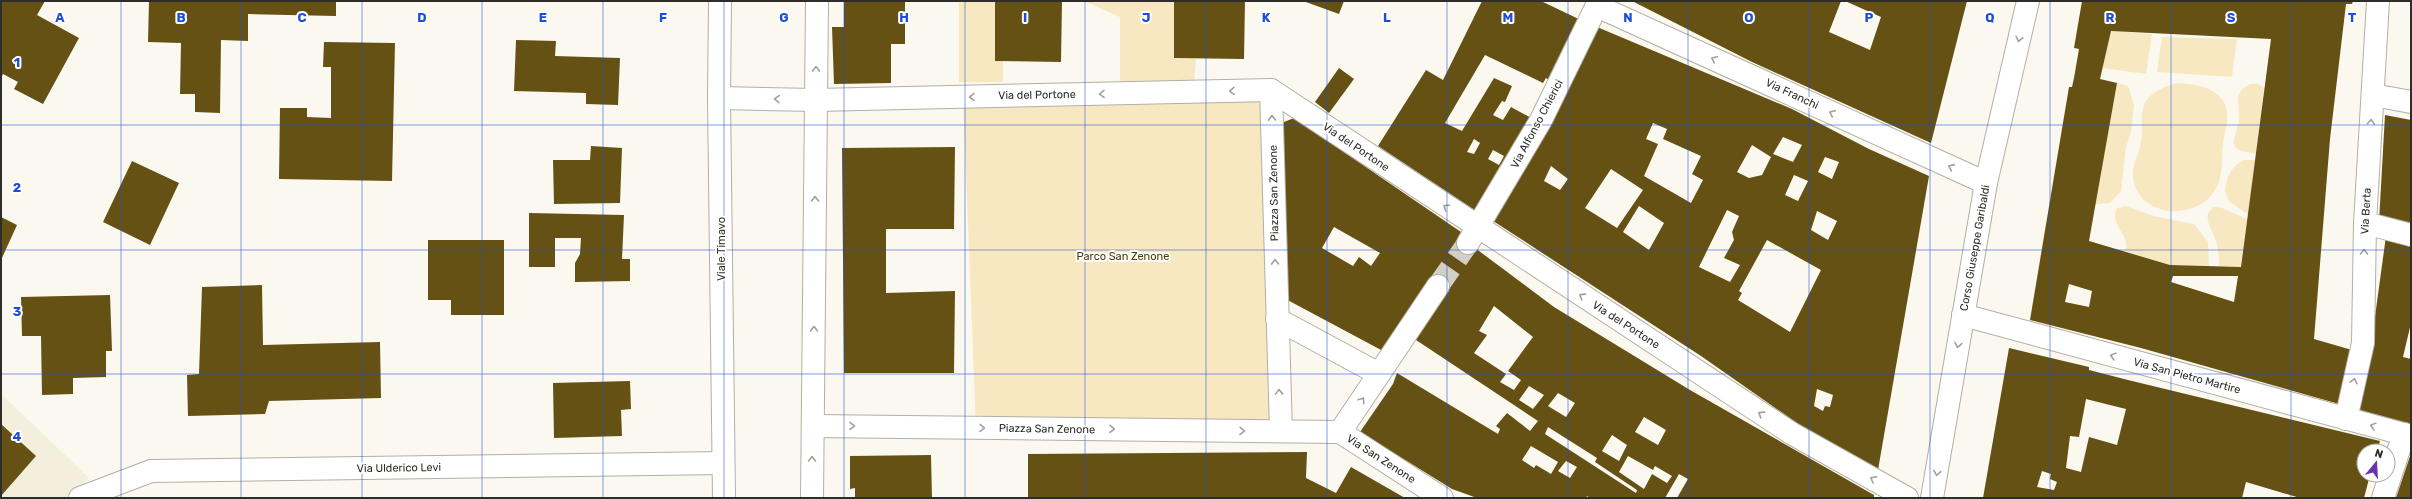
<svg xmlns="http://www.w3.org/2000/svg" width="2412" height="499" font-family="Rubik,sans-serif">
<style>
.built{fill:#f4eedd}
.green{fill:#f7e8c1}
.building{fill:#655114;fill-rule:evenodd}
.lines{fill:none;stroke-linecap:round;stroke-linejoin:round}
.minor-tunnel{stroke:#d2cfc7;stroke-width:22;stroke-dasharray:22 11;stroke-linecap:butt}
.minor-casing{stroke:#b2afa6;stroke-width:24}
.major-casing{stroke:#b2afa6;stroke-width:24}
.minor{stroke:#fff;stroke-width:22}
.major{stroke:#fff;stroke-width:22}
.oneway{stroke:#a1a09f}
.grid{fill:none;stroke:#1d4ed8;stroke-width:1;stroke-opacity:0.55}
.labels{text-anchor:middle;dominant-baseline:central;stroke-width:4;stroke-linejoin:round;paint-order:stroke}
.street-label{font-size:11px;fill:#2e2d29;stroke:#fff}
.park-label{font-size:11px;fill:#4a3a0a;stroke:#fff}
.grid-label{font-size:13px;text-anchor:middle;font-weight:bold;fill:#1d4ed8;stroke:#fff;stroke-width:4;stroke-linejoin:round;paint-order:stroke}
</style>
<rect width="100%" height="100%" fill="#fbf8ef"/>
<!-- built -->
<path class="built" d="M 1,394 L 89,478 L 71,498 L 1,498 Z"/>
<!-- green -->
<g class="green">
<path d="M 959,1 L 995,1 L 995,61 L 1003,61 L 1003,82 L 959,82 Z"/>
<path d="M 1084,1 L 1174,1 L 1174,58 L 1196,59 L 1194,85 L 1120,84 L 1120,17 Z"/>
<path d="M 2111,31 L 2152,34 L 2146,74 L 2102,68 Z"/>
<path d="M 2162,37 L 2237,39 L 2232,77 L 2157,72 Z"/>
<path d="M 2117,83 L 2128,86 L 2134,105 L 2131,132 L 2126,147 L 2121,191 L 2110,203 L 2095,204 Z"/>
<path d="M 2177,83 C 2203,84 2231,91 2227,123 C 2226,130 2223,137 2223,144 C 2221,161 2224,179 2213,193 C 2198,215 2161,217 2143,199 C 2138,193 2133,185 2133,177 C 2132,164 2139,155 2141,142 C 2144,128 2138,114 2146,101 C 2153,91 2165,86 2177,83 Z"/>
<path d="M 2250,84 L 2258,84 L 2264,88 L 2256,154 L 2241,151 L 2235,147 L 2233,142 L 2239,122 L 2238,97 L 2242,89 Z"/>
<path d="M 1271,90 L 1281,431 L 976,428 L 963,97 Z"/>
<path d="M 2245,160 L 2255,160 L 2248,215 L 2229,201 L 2225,191 C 2226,178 2232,164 2245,160 Z"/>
<path d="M 2126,206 L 2153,216 L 2194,224 L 2208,242 L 2209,266 L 2170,265 L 2125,251 C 2133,237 2106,222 2118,208 Z"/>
<path d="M 2214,207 L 2222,208 L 2247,219 L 2241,267 L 2219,266 C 2219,258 2219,249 2216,241 C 2213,230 2200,216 2214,207 Z"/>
</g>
<!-- building -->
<g class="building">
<path d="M 1,1 L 45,1 L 37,15 L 79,38 L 43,104 L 14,89 L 18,82 L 3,74 L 1,78 Z"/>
<path d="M 149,1 L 181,2 L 336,1 L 336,16 L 248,14 L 248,41 L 221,40 L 220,113 L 195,112 L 195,94 L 180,94 L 181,43 L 148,42 Z"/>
<path d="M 844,1 L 905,1 L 905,44 L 891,44 L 891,83 L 834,84 L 832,27 L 844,27 Z"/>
<path d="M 995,1 L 1062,1 L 1061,62 L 995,61 Z"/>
<path d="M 1174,1 L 1245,1 L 1244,59 L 1174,58 Z"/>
<path d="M 1303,1 L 1344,1 L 1339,14 Z"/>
<path d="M 1482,1 L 1541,1 L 1587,23 L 1557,85 L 1546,78 L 1543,83 L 1485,55 L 1445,123 L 1462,131 L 1494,78 L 1512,86 L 1505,102 L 1502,101 L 1493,115 L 1503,120 L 1511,107 L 1535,120 L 1479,213 L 1378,146 L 1426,70 L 1443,80 ZM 1474,139 L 1480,143 L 1474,154 L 1467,152 ZM 1493,150 L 1504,156 L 1499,165 L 1488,159 Z"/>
<path d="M 1632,1 L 1841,1 L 1829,32 L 1870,50 L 1881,17 L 1845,1 L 1967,1 L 1931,143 L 1752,62 Z"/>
<path d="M 2082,1 L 2353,1 L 2352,4 L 2346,4 L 2330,139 L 2314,339 L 2352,350 L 2339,404 L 2141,348 L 2030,320 L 2069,87 L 2072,87 L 2074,78 L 2079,49 L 2074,48 ZM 2111,31 L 2271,39 L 2241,267 L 2170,265 L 2089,241 L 2117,83 L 2100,79 ZM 2173,276 L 2238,276 L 2234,302 L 2171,282 ZM 2069,284 L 2092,291 L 2089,307 L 2065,302 Z"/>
<path d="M 1597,27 L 1792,109 L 1869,149 L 1929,176 L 1878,470 L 1807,430 L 1701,356 L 1490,219 ZM 1653,123 L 1667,129 L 1663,139 L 1701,156 L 1692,174 L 1703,180 L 1691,203 L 1644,176 L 1658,144 L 1646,139 ZM 1783,137 L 1802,145 L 1793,162 L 1773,154 ZM 1752,145 L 1771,157 L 1762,175 L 1749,178 L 1737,172 ZM 1825,157 L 1839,162 L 1832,179 L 1818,172 ZM 1551,166 L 1568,179 L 1560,190 L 1544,181 ZM 1611,169 L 1643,190 L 1617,228 L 1585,208 ZM 1794,175 L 1808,181 L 1798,201 L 1785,195 ZM 1639,206 L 1664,223 L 1649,250 L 1623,232 ZM 1727,210 L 1739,216 L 1732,232 L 1734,240 L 1724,258 L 1740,265 L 1730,282 L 1699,267 ZM 1817,211 L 1837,221 L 1828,240 L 1811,230 ZM 1767,240 L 1821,270 L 1790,332 L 1738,300 L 1742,293 L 1739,291 ZM 1817,389 L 1833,395 L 1830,407 L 1825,406 L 1823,411 L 1814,406 Z"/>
<path d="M 516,40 L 556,41 L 555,56 L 620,58 L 618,105 L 586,104 L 586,93 L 514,91 Z"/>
<path d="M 324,42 L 395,43 L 392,181 L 279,179 L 280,108 L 307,108 L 307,117 L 331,118 L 331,67 L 323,67 Z"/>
<path d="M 1339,68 L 1354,79 L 1329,113 L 1315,102 Z"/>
<path d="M 2385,115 L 2411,120 L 2411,230 L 2379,222 Z"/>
<path d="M 1294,118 L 1461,232 L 1459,236 L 1554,307 L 1690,390 L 1874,495 L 1874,498 L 1677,498 L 1688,479 L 1679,474 L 1665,498 L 1590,498 L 1587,496 L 1586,498 L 1477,498 L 1452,489 L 1360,432 L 1393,384 L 1397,373 L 1498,434 L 1500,429 L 1496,426 L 1507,413 L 1530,431 L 1538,421 L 1413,338 L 1383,351 L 1280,296 L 1284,122 ZM 1334,227 L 1380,253 L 1371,266 L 1359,257 L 1353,266 L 1322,248 ZM 1494,306 L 1533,337 L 1508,371 L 1521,380 L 1514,390 L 1500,382 L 1506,374 L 1474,353 L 1487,335 L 1479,331 ZM 1529,386 L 1544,395 L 1533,409 L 1519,400 ZM 1558,393 L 1575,403 L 1566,417 L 1548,406 ZM 1644,417 L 1666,430 L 1658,445 L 1635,432 ZM 1548,427 L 1597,458 L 1595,462 L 1637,490 L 1636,493 L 1545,434 ZM 1612,435 L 1627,445 L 1619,461 L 1602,451 ZM 1531,446 L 1558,462 L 1551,474 L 1536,465 L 1534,468 L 1522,460 ZM 1628,456 L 1653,470 L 1655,466 L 1672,476 L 1667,483 L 1652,474 L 1644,489 L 1619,472 ZM 1566,461 L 1577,467 L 1570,478 L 1558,471 Z"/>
<path d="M 591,146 L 622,148 L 620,203 L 554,204 L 553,160 L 590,160 Z"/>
<path d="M 955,147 L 954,229 L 886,229 L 886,293 L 955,291 L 954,373 L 844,373 L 842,148 Z"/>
<path d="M 132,161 L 179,183 L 150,245 L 103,222 Z"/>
<path d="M 529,213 L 624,215 L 622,259 L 630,259 L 630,281 L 575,282 L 575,263 L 580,254 L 581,238 L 555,238 L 555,267 L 529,267 Z"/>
<path d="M 1,217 L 17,225 L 1,260 Z"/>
<path d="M 2386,236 L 2411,243 L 2411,323 L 2403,357 L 2411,359 L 2411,425 L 2358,411 L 2368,368 Z"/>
<path d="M 428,240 L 504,240 L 504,315 L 451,315 L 451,300 L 428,300 Z"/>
<path d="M 262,285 L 263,345 L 380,342 L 381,398 L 269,401 L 265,414 L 188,416 L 187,375 L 199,374 L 202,287 Z"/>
<path d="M 110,295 L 112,351 L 106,351 L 106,377 L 73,378 L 73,394 L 42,395 L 41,336 L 22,336 L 21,297 Z"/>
<path d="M 2009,348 L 2089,367 L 2089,370 L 2128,380 L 2380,441 L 2377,451 L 2364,451 L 2364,475 L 2370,475 L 2364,498 L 2300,498 L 2246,482 L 2242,498 L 1983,498 ZM 2086,399 L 2126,409 L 2117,445 L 2089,437 L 2081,472 L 2066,468 L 2070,436 L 2079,437 ZM 2042,471 L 2051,474 L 2050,479 L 2057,482 L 2054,490 L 2037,487 Z"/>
<path d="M 630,381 L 631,409 L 621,410 L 622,436 L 554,438 L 553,383 Z"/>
<path d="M 1,424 L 36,456 L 1,496 Z"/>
<path d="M 1307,452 L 1306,478 L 1336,493 L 1351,467 L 1405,498 L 1028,498 L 1028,454 Z"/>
<path d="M 2411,454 L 2411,498 L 2396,498 L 2411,453 Z"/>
<path d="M 931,455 L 932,498 L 855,498 L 855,488 L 850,489 L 850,456 Z"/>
</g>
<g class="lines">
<!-- minor-tunnel -->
<path class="minor-tunnel" d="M 1438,286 L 1468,243"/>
<!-- minor casing -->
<g class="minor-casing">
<g id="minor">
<path d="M 1597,6 L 1986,183"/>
<path d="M 1271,90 L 1281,431"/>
<path d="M 2373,95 L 2411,102"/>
<path d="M 719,98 L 816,100 L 1271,90 L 1791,433 L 1907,498"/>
<path d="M 2365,223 L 2411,235"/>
<path d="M 1468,243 L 1541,120 L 1599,1"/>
<path d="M 1963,315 L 2411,436"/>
<path d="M 1277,319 L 1379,374 L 1340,432"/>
<path d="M 1379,374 L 1438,286"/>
<path d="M 2346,419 L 2363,343 L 2365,223 L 2378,1"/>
<path d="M 813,426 L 1340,432"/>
<path d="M 1340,432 L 1442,498"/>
<path d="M 80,498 L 151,471 L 723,463"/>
<path d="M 812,498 L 817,1"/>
<path d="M 1932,498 L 1986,183 L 2028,1"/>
<path d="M 2383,498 L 2404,434"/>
</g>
</g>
<!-- major casing -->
<g class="major-casing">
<path id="major" d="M 720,1 L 719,98 L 724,498"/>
</g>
<!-- minor -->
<use href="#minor" class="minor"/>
<!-- major -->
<use href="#major" class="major"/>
</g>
<!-- one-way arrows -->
<defs><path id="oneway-chevron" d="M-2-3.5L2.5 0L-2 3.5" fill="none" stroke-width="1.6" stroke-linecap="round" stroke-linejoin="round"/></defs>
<g class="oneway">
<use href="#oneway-chevron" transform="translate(2019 39) rotate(103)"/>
<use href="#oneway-chevron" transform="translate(1714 59) rotate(-155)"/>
<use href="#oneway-chevron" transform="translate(816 69) rotate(-89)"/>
<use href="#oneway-chevron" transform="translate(1232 91) rotate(179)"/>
<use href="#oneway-chevron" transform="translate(1102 94) rotate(179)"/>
<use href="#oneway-chevron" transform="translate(972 97) rotate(179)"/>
<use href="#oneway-chevron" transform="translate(777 99) rotate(-178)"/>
<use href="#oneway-chevron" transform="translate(1832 113) rotate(-155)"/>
<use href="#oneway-chevron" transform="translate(1272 118) rotate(-91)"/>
<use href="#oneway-chevron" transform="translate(2371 122) rotate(-87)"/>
<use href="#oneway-chevron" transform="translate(1951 167) rotate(-156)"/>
<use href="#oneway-chevron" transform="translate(815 199) rotate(-90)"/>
<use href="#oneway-chevron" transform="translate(1446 207) rotate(-146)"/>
<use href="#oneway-chevron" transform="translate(2364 252) rotate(-89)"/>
<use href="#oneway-chevron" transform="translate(1275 262) rotate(-91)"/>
<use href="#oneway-chevron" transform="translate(1582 296) rotate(-147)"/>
<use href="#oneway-chevron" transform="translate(814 329) rotate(-90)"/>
<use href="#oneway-chevron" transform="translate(1958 345) rotate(99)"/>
<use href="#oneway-chevron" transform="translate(2113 356) rotate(-165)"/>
<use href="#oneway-chevron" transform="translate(2354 381) rotate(-77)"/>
<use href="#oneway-chevron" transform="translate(1279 392) rotate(-92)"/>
<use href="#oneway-chevron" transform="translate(1362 400) rotate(-56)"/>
<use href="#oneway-chevron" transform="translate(1761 414) rotate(-147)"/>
<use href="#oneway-chevron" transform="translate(852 426) rotate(1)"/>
<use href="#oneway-chevron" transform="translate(2373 426) rotate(-165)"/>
<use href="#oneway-chevron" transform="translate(982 428) rotate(1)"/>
<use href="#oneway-chevron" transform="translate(1112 429) rotate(1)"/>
<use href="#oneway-chevron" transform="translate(1242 431) rotate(1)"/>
<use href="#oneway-chevron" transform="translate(812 459) rotate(-89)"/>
<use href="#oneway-chevron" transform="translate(1937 473) rotate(99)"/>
<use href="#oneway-chevron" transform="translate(1873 479) rotate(-151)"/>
</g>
<!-- grid -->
<path class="grid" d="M 121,1 L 121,498M 241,1 L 241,498M 362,1 L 362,498M 482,1 L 482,498M 603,1 L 603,498M 724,1 L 724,498M 844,1 L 844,498M 965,1 L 965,498M 1085,1 L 1085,498M 1206,1 L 1206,498M 1327,1 L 1327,498M 1447,1 L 1447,498M 1568,1 L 1568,498M 1688,1 L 1688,498M 1809,1 L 1809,498M 1930,1 L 1930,498M 2050,1 L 2050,498M 2171,1 L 2171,498M 2291,1 L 2291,498M 1,125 L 2411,125M 1,250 L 2411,250M 1,374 L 2411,374"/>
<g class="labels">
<!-- street labels -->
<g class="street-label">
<text transform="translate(1792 94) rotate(25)">Via Franchi</text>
<text transform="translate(1037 95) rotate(-1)">Via del Portone</text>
<text transform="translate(1537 124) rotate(-62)">Via Alfonso Chierici</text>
<text transform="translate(1356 147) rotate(34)">Via del Portone</text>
<text transform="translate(1274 193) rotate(-91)">Piazza San Zenone</text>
<text transform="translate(2366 211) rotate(-87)">Via Berta</text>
<text transform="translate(1975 248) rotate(-80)">Corso Giuseppe Garibaldi</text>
<text transform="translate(721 249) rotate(-90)">Viale Timavo</text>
<text transform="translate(1626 325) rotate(33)">Via del Portone</text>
<text transform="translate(2187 376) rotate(15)">Via San Pietro Martire</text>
<text transform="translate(1047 429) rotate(1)">Piazza San Zenone</text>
<text transform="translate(1381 459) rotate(33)">Via San Zenone</text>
<text transform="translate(399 468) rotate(-1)">Via Ulderico Levi</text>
</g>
<!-- park labels -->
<g class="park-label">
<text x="1123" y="256">Parco San Zenone</text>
</g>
</g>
<g class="grid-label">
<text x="60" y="22">A</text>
<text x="181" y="22">B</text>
<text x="302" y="22">C</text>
<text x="422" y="22">D</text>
<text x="543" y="22">E</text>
<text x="663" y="22">F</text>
<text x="784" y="22">G</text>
<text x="904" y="22">H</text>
<text x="1025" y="22">I</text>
<text x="1146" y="22">J</text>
<text x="1266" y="22">K</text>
<text x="1387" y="22">L</text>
<text x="1508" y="22">M</text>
<text x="1628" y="22">N</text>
<text x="1749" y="22">O</text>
<text x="1869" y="22">P</text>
<text x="1990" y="22">Q</text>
<text x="2110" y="22">R</text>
<text x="2231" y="22">S</text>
<text x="2352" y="22">T</text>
<text x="17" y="67">1</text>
<text x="17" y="192">2</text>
<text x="17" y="316">3</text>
<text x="17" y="441">4</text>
</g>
<!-- border -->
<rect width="2412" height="499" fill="none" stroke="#2e2d29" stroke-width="4"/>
<!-- north arrow -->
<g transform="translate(2376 463) rotate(18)"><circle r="19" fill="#ffffff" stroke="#ababa9"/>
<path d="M0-3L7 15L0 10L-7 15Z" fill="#6a35ac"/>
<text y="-6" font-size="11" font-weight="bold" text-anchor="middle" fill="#2e2d29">N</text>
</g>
</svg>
